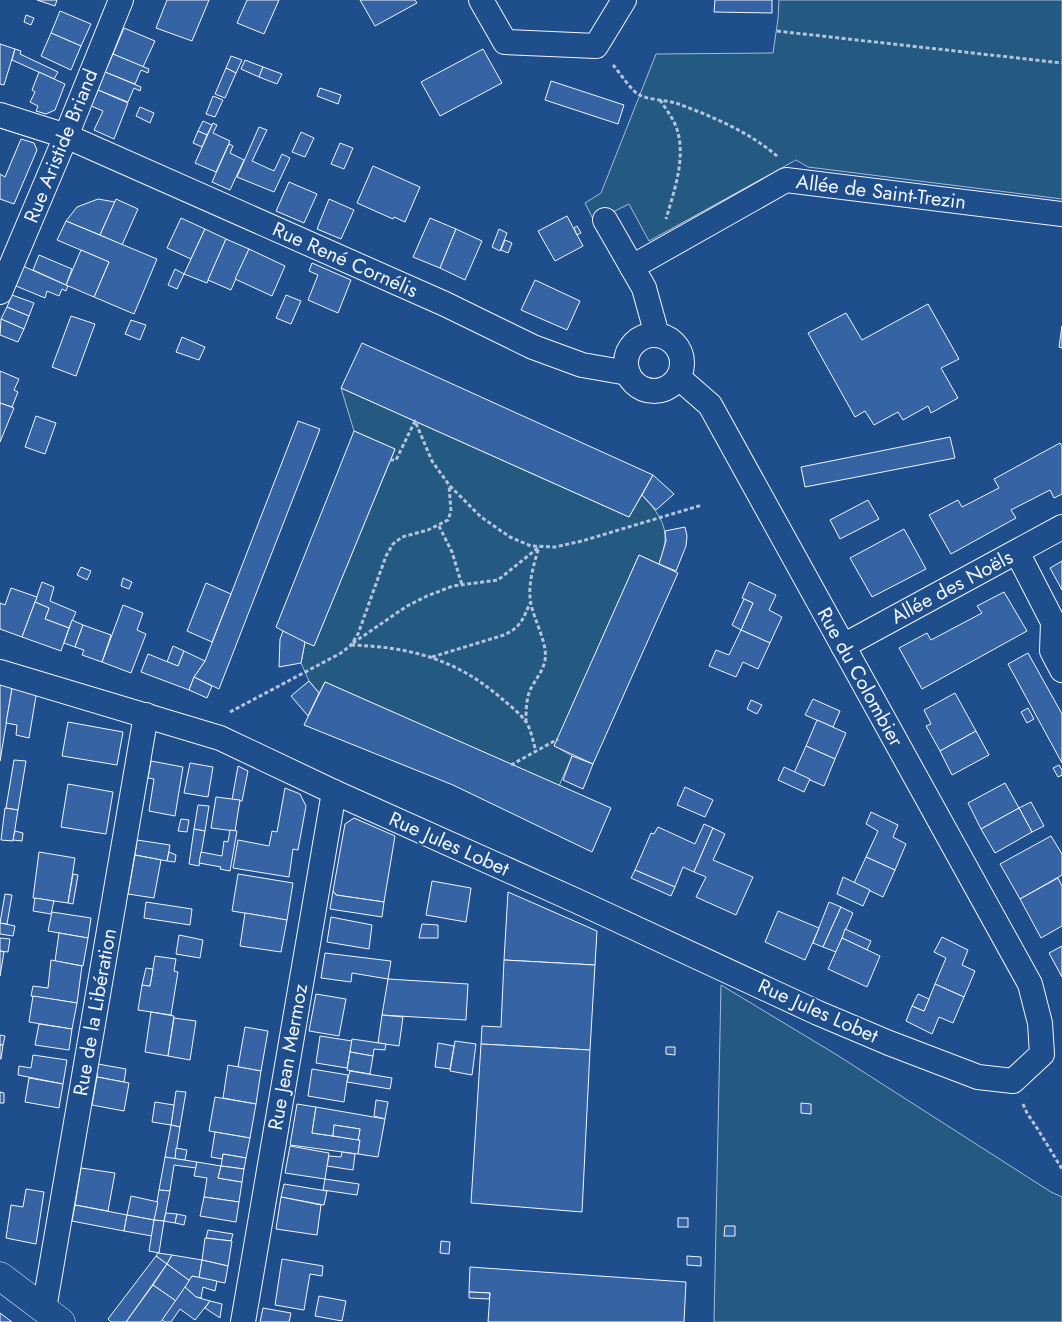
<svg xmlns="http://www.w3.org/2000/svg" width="1062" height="1322" font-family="Jost,sans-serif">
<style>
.green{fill:#245a82;stroke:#a8bbd7}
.building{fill:#3563a3;stroke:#f2f6ff}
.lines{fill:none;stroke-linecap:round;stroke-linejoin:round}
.minor-casing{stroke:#f2f6ff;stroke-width:26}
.secondary-casing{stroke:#f2f6ff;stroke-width:29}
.path{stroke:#b3c4dc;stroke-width:3;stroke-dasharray:4 2.5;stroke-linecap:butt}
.minor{stroke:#1f4e8c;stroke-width:24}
.secondary{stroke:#1f4e8c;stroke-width:28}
.labels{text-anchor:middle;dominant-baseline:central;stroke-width:4;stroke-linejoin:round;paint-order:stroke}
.street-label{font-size:20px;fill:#f2f6ff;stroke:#1f4e8c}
</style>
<rect width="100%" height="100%" fill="#1f4e8c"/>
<!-- green -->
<g class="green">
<path d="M 779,0 L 1062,0 L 1062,199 L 808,167 L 796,160 L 649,241 L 629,204 L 594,221 L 585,203 L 601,193 L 656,54 L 773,53 L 778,19 Z"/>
<path d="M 341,388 L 629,517 L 642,495 C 665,520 671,532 659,564 L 639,555 L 555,746 L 572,756 L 559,786 L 325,682 L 319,693 L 309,681 L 301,663 L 305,642 L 314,645 L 395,449 L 354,431 Z"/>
<path d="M 721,985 L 837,1055 L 1051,1192 L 1062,1197 L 1062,1322 L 714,1322 Z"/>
</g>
<!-- building -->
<g class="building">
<path d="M 37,0 L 57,0 L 55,6 Z"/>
<path d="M 167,0 L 209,0 L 192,41 L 156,28 Z"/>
<path d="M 247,0 L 279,0 L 264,34 L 237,23 Z"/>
<path d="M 360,0 L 415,0 L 417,3 L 375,26 Z"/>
<path d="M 715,0 L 772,0 L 772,13 L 714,12 Z"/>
<path d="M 60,11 L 91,24 L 81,46 L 51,33 Z"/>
<path d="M 26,15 L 34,18 L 31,25 L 24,22 Z"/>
<path d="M 124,28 L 155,41 L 143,67 L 113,54 Z"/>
<path d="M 51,33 L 81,46 L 71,70 L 41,56 Z"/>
<path d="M 0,44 L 15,49 L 4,85 L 0,84 Z"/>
<path d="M 15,49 L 21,51 L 20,54 L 58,72 L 54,79 L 12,60 Z"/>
<path d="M 483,49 L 502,83 L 440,116 L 421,82 Z"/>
<path d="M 113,54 L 149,69 L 148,73 L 141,70 L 135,84 L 105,72 Z"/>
<path d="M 231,56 L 242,60 L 236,73 L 226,68 Z"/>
<path d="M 245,60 L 263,67 L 259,77 L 241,69 Z"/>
<path d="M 263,67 L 282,74 L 277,84 L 259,77 Z"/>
<path d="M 226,68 L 236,73 L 225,98 L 215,94 Z"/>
<path d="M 39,72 L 65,84 L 55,110 L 46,114 L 36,111 L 38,106 L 30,102 L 35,92 L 32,90 Z"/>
<path d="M 105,72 L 141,87 L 140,91 L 134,88 L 128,102 L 98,90 Z"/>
<path d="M 551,81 L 624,105 L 618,124 L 545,100 Z"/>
<path d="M 320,88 L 341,95 L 338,104 L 317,96 Z"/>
<path d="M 98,90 L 128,103 L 114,139 L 94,130 L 103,111 L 91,106 Z"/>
<path d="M 213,96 L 223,100 L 215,117 L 206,114 Z"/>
<path d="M 140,107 L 154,113 L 150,123 L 136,116 Z"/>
<path d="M 203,121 L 212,125 L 207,135 L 198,131 Z"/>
<path d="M 213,123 L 217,125 L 213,133 L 230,141 L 216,172 L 195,163 Z"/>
<path d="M 259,127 L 267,130 L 252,161 L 274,171 L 282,154 L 290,158 L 274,192 L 237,177 Z"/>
<path d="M 198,131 L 207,135 L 202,147 L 193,143 Z"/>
<path d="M 301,132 L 314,138 L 305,157 L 292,152 Z"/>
<path d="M 21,139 L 34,143 L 37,150 L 14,204 L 0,199 L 0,174 L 5,177 Z"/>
<path d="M 340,143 L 353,148 L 344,169 L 331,164 Z"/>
<path d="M 229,144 L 233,146 L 230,153 L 244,160 L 230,190 L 212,182 Z"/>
<path d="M 373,166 L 420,187 L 405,222 L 394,217 L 393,219 L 357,203 Z"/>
<path d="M 289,182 L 317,194 L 304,223 L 276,211 Z"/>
<path d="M 98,199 L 115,202 L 100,235 L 66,221 L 77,207 Z"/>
<path d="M 116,199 L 138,209 L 122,245 L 100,235 Z"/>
<path d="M 329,199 L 354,210 L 341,239 L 317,229 Z"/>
<path d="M 567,216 L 583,246 L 555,261 L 538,231 Z"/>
<path d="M 181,218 L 205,229 L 191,259 L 167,248 Z"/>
<path d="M 430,218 L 456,229 L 440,268 L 413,257 Z"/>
<path d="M 66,221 L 157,259 L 134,314 L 94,297 L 109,262 L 57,240 Z"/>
<path d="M 577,226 L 581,233 L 577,235 L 574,228 Z"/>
<path d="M 205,229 L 226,239 L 207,283 L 184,274 Z"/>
<path d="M 456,229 L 482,241 L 465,280 L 440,268 Z"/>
<path d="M 499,229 L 507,233 L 500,251 L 492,247 Z"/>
<path d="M 226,239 L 249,249 L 231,290 L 208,280 Z"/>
<path d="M 505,240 L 512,243 L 508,253 L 501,250 Z"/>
<path d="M 249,249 L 285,266 L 272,296 L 235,279 Z"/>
<path d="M 81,250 L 109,262 L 94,297 L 66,285 Z"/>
<path d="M 39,255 L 72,269 L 66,285 L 33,270 Z"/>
<path d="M 312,263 L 351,280 L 338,313 L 308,300 L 318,275 L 309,271 Z"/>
<path d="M 23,266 L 68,286 L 66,291 L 62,289 L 59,296 L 47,291 L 45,298 L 16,286 Z"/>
<path d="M 175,269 L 184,274 L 177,289 L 168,285 Z"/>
<path d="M 535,280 L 580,301 L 567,330 L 521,310 Z"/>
<path d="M 12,295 L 34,303 L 29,316 L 7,307 Z"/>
<path d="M 286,295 L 301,301 L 291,324 L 276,318 Z"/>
<path d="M 928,304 L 959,359 L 941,368 L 958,398 L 931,413 L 928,406 L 903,420 L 898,412 L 874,425 L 865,411 L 855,417 L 808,333 L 846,313 L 862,340 Z"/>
<path d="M 7,307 L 29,316 L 24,329 L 1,319 Z"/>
<path d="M 71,316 L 95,324 L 76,376 L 52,367 Z"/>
<path d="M 1,319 L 24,329 L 18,342 L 0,335 Z"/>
<path d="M 131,320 L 146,325 L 140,340 L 125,334 Z"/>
<path d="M 1062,326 L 1062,348 L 1059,347 Z"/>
<path d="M 182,337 L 205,347 L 199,360 L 176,352 Z"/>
<path d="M 362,343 L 653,475 L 629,517 L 341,388 Z"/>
<path d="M 0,371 L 19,379 L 14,390 L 18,392 L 12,407 L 0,403 Z"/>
<path d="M 0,403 L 14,408 L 0,442 Z"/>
<path d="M 36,416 L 56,423 L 45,454 L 25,447 Z"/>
<path d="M 298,421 L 320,429 L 219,689 L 194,677 L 205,661 Z"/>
<path d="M 354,431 L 395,449 L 314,646 L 295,638 L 276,627 Z"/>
<path d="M 950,437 L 955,458 L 805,487 L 801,467 Z"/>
<path d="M 1060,443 L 1062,446 L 1062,494 L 1054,498 L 1050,490 L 1011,510 L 1016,518 L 951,554 L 929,515 L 958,500 L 962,507 L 999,488 L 994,479 Z"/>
<path d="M 653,475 L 674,494 L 656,510 L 642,495 Z"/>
<path d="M 868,500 L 879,519 L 840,539 L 830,520 Z"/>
<path d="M 685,527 L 687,536 L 686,546 L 676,571 L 659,564 L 666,541 L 665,531 Z"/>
<path d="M 904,529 L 926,569 L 872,597 L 850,558 Z"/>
<path d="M 639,555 L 678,573 L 593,764 L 554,746 Z"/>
<path d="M 1062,561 L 1062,590 L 1050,568 Z"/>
<path d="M 81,567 L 91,571 L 87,580 L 77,575 Z"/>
<path d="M 123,578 L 132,582 L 129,589 L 121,586 Z"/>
<path d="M 42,582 L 54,587 L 50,601 L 76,612 L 69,628 L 45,619 L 49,608 L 35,602 Z"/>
<path d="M 749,582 L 776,595 L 769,610 L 782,617 L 770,643 L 741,630 L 753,603 L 742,598 Z"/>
<path d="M 206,583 L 231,594 L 212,642 L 187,631 Z"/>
<path d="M 11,588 L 37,597 L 22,637 L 0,629 L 0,603 L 5,605 Z"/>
<path d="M 1004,592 L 1027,631 L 922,689 L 899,648 L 927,633 L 931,640 L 982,613 L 977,606 Z"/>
<path d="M 744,599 L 753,603 L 741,630 L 732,625 Z"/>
<path d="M 35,602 L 49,608 L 45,619 L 69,628 L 61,651 L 22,637 Z"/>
<path d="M 123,605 L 143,613 L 137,630 L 146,634 L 131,673 L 102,662 Z"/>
<path d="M 72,620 L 83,625 L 75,647 L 64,643 Z"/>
<path d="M 83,625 L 111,635 L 102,662 L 82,655 L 84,650 L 75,647 Z"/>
<path d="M 741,630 L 770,643 L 758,669 L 743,662 L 736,677 L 709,666 L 716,650 L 729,655 Z"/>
<path d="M 283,631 L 305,642 L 301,663 L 279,667 L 280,639 Z"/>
<path d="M 173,646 L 184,651 L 178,666 L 167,662 Z"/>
<path d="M 184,651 L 205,661 L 194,677 L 189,690 L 141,672 L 148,654 L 178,666 Z"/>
<path d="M 1028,653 L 1062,714 L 1062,763 L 1008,664 Z"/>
<path d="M 194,677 L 212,686 L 207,698 L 189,690 Z"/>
<path d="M 0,679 L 13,683 L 0,761 Z"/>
<path d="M 309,681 L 319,693 L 308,716 L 291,696 Z"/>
<path d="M 325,682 L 611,808 L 592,852 L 453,785 L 304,725 Z"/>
<path d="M 13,683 L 37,690 L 29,738 L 16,735 L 17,725 L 6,723 Z"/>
<path d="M 955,693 L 976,731 L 940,751 L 926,726 L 931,724 L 924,710 Z"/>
<path d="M 813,699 L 840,711 L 833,727 L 805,715 Z"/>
<path d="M 751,700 L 762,705 L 757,714 L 747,709 Z"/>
<path d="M 1028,708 L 1034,719 L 1027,723 L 1021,712 Z"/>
<path d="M 817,720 L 846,733 L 835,759 L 806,746 Z"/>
<path d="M 68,722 L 123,732 L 117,765 L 62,756 Z"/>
<path d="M 976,731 L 989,755 L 952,775 L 940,751 Z"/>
<path d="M 806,746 L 835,759 L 824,786 L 794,773 Z"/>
<path d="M 572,756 L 593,764 L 583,789 L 563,780 Z"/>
<path d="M 14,760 L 26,761 L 18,810 L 6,808 Z"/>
<path d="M 151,761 L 183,767 L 175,816 L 149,811 L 154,779 L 148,778 Z"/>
<path d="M 190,763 L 213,767 L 208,797 L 184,793 Z"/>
<path d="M 1059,765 L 1062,770 L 1062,775 L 1058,777 L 1053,768 Z"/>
<path d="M 238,766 L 248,771 L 242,801 L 232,800 Z"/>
<path d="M 784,767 L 810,779 L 804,792 L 778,780 Z"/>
<path d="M 1005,783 L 1019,808 L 981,829 L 968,803 Z"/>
<path d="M 68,784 L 113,792 L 106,834 L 61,827 Z"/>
<path d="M 685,787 L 713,800 L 705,817 L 677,805 Z"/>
<path d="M 285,788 L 300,794 L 306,806 L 298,850 L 293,849 L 289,877 L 233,868 L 238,840 L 269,846 L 272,831 L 277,832 Z"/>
<path d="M 216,797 L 240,800 L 235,831 L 211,828 Z"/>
<path d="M 1031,802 L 1044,826 L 1032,832 L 1019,808 Z"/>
<path d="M 198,805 L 209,806 L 205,831 L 194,829 Z"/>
<path d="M 5,808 L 18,810 L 13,841 L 1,840 Z"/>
<path d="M 1019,808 L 1032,832 L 995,853 L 981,829 Z"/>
<path d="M 871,812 L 898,825 L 893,837 L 906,844 L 895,870 L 866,857 L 878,831 L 866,824 Z"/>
<path d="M 354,818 L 395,836 L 384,902 L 336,895 L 333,891 L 345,824 Z"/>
<path d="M 181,819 L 189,820 L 187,832 L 178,831 Z"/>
<path d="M 704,824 L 713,828 L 694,872 L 683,867 L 675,887 L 635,870 L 651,833 L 654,834 L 658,827 L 695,844 Z"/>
<path d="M 713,828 L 725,834 L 713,860 L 753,877 L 736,915 L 696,897 L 706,877 L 694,872 Z"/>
<path d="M 194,829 L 205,831 L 199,866 L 189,864 Z"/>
<path d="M 230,830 L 237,831 L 230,871 L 220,869 L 221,867 L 199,863 L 201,852 L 222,856 L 224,841 L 228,842 Z"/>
<path d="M 15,831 L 23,833 L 22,841 L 13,840 Z"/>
<path d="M 1051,836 L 1062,854 L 1062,875 L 1020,899 L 1000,864 Z"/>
<path d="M 137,840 L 170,845 L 167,861 L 135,855 Z"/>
<path d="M 39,852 L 75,858 L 68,903 L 33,898 Z"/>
<path d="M 169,852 L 176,855 L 175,862 L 167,861 Z"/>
<path d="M 135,855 L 161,860 L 154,898 L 128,894 Z"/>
<path d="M 866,857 L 895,870 L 883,897 L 854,883 Z"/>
<path d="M 635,870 L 675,887 L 671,896 L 631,878 Z"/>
<path d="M 73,874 L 78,875 L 73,904 L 68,903 Z"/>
<path d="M 238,874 L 293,883 L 287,920 L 232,911 Z"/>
<path d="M 843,877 L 870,890 L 863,906 L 837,894 Z"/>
<path d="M 1058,878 L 1062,886 L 1062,926 L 1041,938 L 1020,899 Z"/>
<path d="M 432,881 L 471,888 L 466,922 L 426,915 Z"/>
<path d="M 333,891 L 336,895 L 384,902 L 382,917 L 330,909 Z"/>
<path d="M 508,892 L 597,931 L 595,965 L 504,960 Z"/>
<path d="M 5,894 L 12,895 L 7,924 L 0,923 Z"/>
<path d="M 35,898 L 54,901 L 51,914 L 33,911 Z"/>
<path d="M 146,902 L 192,909 L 190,925 L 144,918 Z"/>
<path d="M 829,902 L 841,907 L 823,947 L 813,943 Z"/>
<path d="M 841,907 L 853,913 L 836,952 L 823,947 Z"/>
<path d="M 778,911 L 819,928 L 805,960 L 765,942 Z"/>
<path d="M 52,912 L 91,918 L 88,938 L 48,931 Z"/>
<path d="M 245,913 L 287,920 L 281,952 L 240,946 Z"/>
<path d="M 331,917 L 372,925 L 369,949 L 327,942 Z"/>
<path d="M 0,923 L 15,926 L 13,936 L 0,934 Z"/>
<path d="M 422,924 L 438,925 L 438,938 L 419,938 Z"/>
<path d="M 845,929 L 871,941 L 867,950 L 842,938 Z"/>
<path d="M 59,933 L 88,938 L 83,966 L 55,961 Z"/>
<path d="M 179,935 L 203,940 L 200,958 L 176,954 Z"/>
<path d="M 942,937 L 968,950 L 962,965 L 975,971 L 964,997 L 935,984 L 946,958 L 934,952 Z"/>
<path d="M 0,938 L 10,939 L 8,952 L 0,951 Z"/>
<path d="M 842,938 L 880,956 L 867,987 L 828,969 Z"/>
<path d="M 1062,946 L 1062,977 L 1049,953 Z"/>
<path d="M 0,951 L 4,952 L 0,976 Z"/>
<path d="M 325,953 L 391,961 L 388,979 L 352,973 L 351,982 L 321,978 Z"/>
<path d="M 155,956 L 176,959 L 174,971 L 178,972 L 171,1015 L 138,1010 L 142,985 L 150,986 Z"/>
<path d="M 51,960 L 82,966 L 77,1003 L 31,996 L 33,986 L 48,988 Z"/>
<path d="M 504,960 L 595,965 L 590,1050 L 481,1044 L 482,1026 L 501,1027 Z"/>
<path d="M 146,968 L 153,969 L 150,986 L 142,985 Z"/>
<path d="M 388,979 L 468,984 L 466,1020 L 382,1015 Z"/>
<path d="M 935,984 L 964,997 L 953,1023 L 939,1017 L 932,1034 L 906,1021 L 912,1006 L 924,1011 Z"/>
<path d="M 316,994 L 346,999 L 339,1036 L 309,1031 Z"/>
<path d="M 918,994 L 929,999 L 924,1011 L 912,1006 Z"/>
<path d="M 33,996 L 77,1003 L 72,1029 L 29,1022 Z"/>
<path d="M 151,1012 L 174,1016 L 168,1056 L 145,1052 Z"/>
<path d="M 382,1015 L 403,1017 L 399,1046 L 378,1043 Z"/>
<path d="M 174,1018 L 196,1021 L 190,1060 L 168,1056 Z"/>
<path d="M 39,1024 L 72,1029 L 69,1050 L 35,1045 Z"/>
<path d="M 245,1027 L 268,1031 L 261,1071 L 238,1067 Z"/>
<path d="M 0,1035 L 5,1036 L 3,1045 L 0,1045 Z"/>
<path d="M 320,1036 L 352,1041 L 347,1068 L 316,1063 Z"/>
<path d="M 352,1039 L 386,1044 L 385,1050 L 374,1049 L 373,1056 L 350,1052 Z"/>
<path d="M 455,1041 L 476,1044 L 472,1075 L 450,1071 Z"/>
<path d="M 438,1043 L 454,1046 L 450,1069 L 435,1067 Z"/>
<path d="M 481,1044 L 590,1050 L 582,1212 L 471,1203 Z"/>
<path d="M 0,1045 L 3,1045 L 1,1059 L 0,1059 Z"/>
<path d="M 666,1047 L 675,1047 L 675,1055 L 666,1054 Z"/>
<path d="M 350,1052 L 373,1056 L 370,1074 L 347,1070 Z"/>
<path d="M 33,1055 L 67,1060 L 63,1084 L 18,1075 L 19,1066 L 31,1068 Z"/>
<path d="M 98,1064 L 126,1069 L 124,1082 L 97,1077 Z"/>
<path d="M 228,1065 L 261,1071 L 256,1104 L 223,1098 Z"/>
<path d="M 312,1069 L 348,1075 L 344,1102 L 308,1096 Z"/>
<path d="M 350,1071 L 392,1078 L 390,1089 L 347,1082 Z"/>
<path d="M 97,1077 L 129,1083 L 124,1111 L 92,1105 Z"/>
<path d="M 29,1078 L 63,1084 L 59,1108 L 25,1102 Z"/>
<path d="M 176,1091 L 186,1092 L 180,1127 L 171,1125 Z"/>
<path d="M 0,1092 L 4,1093 L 4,1103 L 0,1103 Z"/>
<path d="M 215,1097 L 256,1104 L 250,1138 L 209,1131 Z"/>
<path d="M 376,1100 L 388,1102 L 385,1119 L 374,1116 Z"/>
<path d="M 155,1102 L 174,1105 L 171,1125 L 152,1122 Z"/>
<path d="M 801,1103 L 811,1104 L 811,1114 L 801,1113 Z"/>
<path d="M 297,1104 L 316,1107 L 312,1133 L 360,1140 L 358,1154 L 290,1145 Z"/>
<path d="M 316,1107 L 385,1119 L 378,1157 L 358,1154 L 360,1140 L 358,1140 L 360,1129 L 334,1125 L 333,1136 L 312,1133 Z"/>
<path d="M 171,1125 L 180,1127 L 175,1159 L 165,1157 Z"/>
<path d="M 334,1125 L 360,1129 L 358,1140 L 333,1136 Z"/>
<path d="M 215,1132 L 250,1138 L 246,1158 L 223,1154 L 222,1159 L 211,1157 Z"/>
<path d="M 290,1146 L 329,1153 L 325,1179 L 285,1173 Z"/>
<path d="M 176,1148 L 187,1150 L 185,1160 L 175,1159 Z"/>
<path d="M 342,1152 L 355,1154 L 353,1170 L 327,1166 L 329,1156 L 341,1157 Z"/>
<path d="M 223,1154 L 246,1158 L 244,1169 L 221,1166 Z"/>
<path d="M 165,1157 L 197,1162 L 196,1168 L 174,1165 L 170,1191 L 159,1190 Z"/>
<path d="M 197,1162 L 221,1166 L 218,1178 L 242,1182 L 239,1202 L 204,1197 L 207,1178 L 194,1176 Z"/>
<path d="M 221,1166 L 244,1169 L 242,1182 L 218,1178 Z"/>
<path d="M 81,1168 L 115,1173 L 108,1211 L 75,1205 Z"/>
<path d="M 325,1179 L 359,1184 L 357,1195 L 323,1190 Z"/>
<path d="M 284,1184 L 327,1191 L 324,1205 L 281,1197 Z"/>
<path d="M 26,1189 L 44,1192 L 36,1244 L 6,1238 L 11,1205 L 23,1207 Z"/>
<path d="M 159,1190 L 170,1191 L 164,1221 L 154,1220 Z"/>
<path d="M 131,1196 L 158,1202 L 154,1220 L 127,1215 Z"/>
<path d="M 204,1197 L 239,1202 L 236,1222 L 200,1216 Z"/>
<path d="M 281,1197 L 321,1205 L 317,1235 L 276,1229 Z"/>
<path d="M 75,1205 L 127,1215 L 124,1231 L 72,1221 Z"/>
<path d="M 166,1213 L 177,1214 L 175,1223 L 164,1221 Z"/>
<path d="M 177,1214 L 186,1216 L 184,1225 L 175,1223 Z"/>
<path d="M 127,1215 L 154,1220 L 152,1236 L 124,1231 Z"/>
<rect x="678" y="1218" width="10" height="9"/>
<path d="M 154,1220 L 164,1221 L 159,1253 L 149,1251 Z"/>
<path d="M 725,1226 L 735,1226 L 735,1236 L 724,1236 Z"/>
<path d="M 208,1230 L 233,1234 L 231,1241 L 206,1238 Z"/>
<path d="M 205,1238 L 232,1241 L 228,1266 L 202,1260 Z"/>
<path d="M 441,1241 L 450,1242 L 449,1254 L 440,1253 Z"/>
<path d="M 158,1253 L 172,1255 L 167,1264 L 156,1256 Z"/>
<path d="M 172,1255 L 202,1260 L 199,1278 L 192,1276 L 190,1281 L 167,1264 Z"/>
<path d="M 156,1256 L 167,1264 L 126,1322 L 111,1322 L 108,1319 Z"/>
<path d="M 687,1256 L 701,1257 L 701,1266 L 687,1265 Z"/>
<path d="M 282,1259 L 323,1266 L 322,1276 L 310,1274 L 304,1310 L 275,1305 Z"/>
<path d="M 202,1260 L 228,1266 L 225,1283 L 199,1278 Z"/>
<path d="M 167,1264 L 190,1281 L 176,1301 L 153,1285 Z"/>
<path d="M 470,1267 L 686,1282 L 684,1322 L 488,1322 L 490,1293 L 469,1292 Z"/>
<path d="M 192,1276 L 217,1281 L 215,1291 L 203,1287 L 201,1298 L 196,1297 L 185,1287 Z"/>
<path d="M 153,1285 L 176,1301 L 161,1322 L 126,1322 Z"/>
<path d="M 185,1287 L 196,1297 L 210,1301 L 195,1320 L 180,1309 L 171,1322 L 165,1322 L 162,1320 Z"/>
<path d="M 469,1292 L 490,1293 L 489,1299 L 469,1298 Z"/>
<path d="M 319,1296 L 346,1301 L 342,1321 L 315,1316 Z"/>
<path d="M 210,1301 L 222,1304 L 220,1318 L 205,1308 Z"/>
<path d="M 263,1308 L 291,1313 L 289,1322 L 260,1322 Z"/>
<path d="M 0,1313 L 12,1322 L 0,1322 Z"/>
</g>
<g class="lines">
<!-- minor casing -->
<g class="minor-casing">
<g id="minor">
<path d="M 481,0 L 505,42 L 596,46 L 624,0"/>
<path d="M 0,115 L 66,136 L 445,304 L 533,347 L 582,365 L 628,373"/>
<path d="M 605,220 L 644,288 L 657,335"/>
<path d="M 632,267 L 786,180 L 1062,214"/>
<path d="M 0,292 L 66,136 L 121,0"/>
<circle cx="654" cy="363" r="28"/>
<path d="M 1017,552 L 1053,622 L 1052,651 L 1062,670"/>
<path d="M 843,646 L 1062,527"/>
<path d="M 0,672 L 220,738 L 334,792 L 579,902 L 818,1013 L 889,1043 L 978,1077 L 1013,1081 L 1042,1054 L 1040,1023 L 1030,984 L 710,405 L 679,378"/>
<path d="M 44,1309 L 146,715"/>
<path d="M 243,1322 L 334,792"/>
</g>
</g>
<!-- secondary casing -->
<g class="secondary-casing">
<path id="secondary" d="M 0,1276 L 61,1322"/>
</g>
<!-- path -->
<g class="path">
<path d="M 777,31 L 1062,63"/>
<path d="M 613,65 C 620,73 630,89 638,94 C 646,100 666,100 676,103 C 711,116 750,132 778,157"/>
<path d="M 660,100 C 664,106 669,113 673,120 C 689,150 675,188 666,219"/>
<path d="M 390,460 L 396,460 L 415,421 L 432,461 L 449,485 L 481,517 L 510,537 L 531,546 L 555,547 L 582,541 L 702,505"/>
<path d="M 439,526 L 452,552 L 462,585"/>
<path d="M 353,643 L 407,606 L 427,596 L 453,586 L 498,580 L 539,547"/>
<path d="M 351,645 C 410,647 456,659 501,698 C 509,705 520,713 526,722 C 531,729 533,742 536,751"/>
<path d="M 432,657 L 504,635 C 521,627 523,619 530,603"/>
<path d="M 230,712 L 341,653 L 351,645 L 358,634 L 386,556 L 393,544 L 402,537 L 428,530 L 448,520 L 451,511 L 449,485"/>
<path d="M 526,722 C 526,711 526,698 531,688 C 536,679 543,671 545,660 C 548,644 534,620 531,604 C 527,587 534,563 539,547"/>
<path d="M 511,765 L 558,739"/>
<path d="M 1023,1104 L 1027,1113 L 1037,1128 L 1062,1169"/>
</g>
<!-- minor -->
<use href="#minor" class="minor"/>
<!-- secondary -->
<use href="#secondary" class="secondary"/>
</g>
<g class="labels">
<!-- street labels -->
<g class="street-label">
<text transform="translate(61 146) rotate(-68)">Rue Aristide Briand</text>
<text transform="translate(881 192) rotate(7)">Allée de Saint-Trezin</text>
<text transform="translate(345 260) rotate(24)">Rue René Cornélis</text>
<text transform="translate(952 587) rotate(-28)">Allée des Noëls</text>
<text transform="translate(860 677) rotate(61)">Rue du Colombier</text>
<text transform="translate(449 844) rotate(24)">Rue Jules Lobet</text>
<text transform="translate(818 1011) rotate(24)">Rue Jules Lobet</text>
<text transform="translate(95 1012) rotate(-80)">Rue de la Libération</text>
<text transform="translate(288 1057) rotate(-80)">Rue Jean Mermoz</text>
</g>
</g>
</svg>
